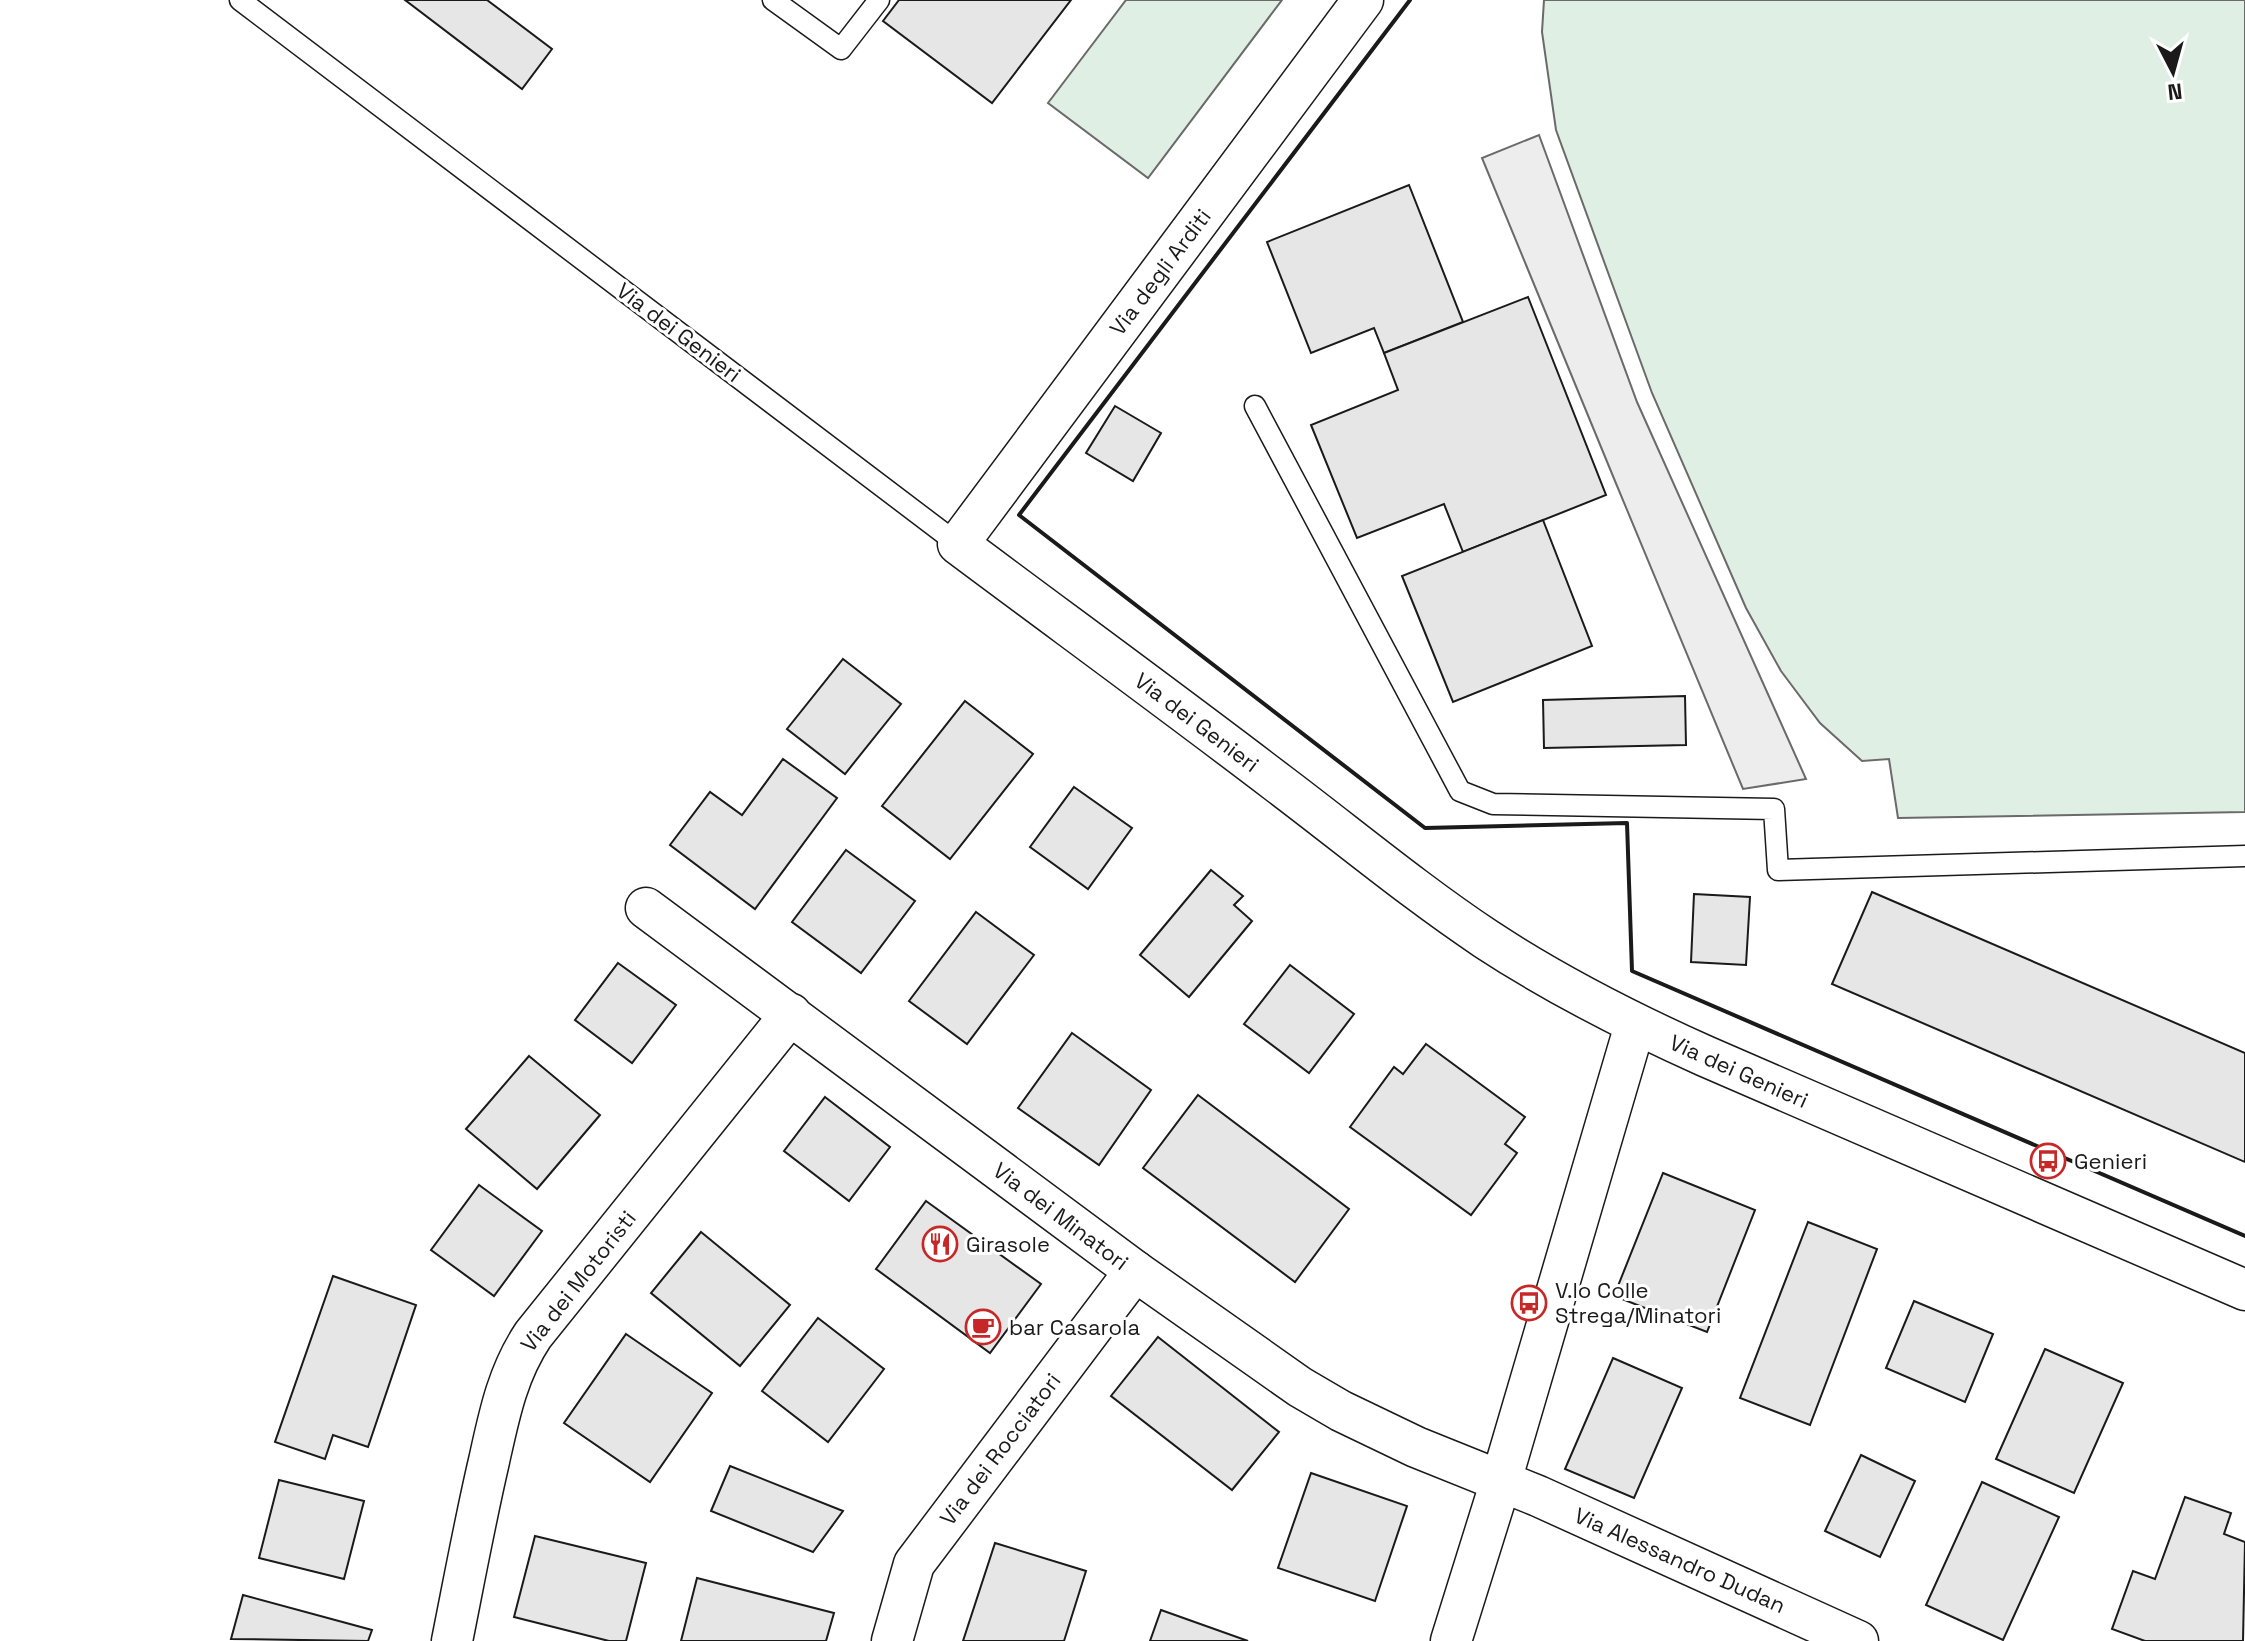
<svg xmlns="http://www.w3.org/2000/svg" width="2245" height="1641" font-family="'Space Grotesk',sans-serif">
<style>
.green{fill:#e0efe3;stroke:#6a6a6a;stroke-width:2}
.parking{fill:#ededed;stroke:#6a6a6a;stroke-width:2}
.building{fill:#e6e6e6;stroke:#1a1a1a;stroke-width:2}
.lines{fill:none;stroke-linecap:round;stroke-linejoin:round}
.service-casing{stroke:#1a1a1a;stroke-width:23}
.minor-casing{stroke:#1a1a1a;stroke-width:43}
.service{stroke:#fff;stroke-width:20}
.minor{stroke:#fff;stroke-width:40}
.wall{stroke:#1a1a1a;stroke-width:4}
.labels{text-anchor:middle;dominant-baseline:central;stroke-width:6;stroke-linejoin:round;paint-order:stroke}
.street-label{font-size:22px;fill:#1a1a1a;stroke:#fff}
.poi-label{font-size:22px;fill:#1a1a1a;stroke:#fff;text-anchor:start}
</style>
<rect width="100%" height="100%" fill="#fff"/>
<!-- green -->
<g class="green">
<path d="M 1126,0 L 1282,0 L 1148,178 L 1048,103 Z"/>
<path d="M 1544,0 L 2245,0 L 2245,812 L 1898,818 L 1889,759 L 1862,761 L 1820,723 L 1781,671 L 1746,608 L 1652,393 L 1556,130 L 1542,32 Z"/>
</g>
<!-- parking -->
<path class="parking" d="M 1539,135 L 1637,402 L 1806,779 L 1743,789 L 1615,481 L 1482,158 Z"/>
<!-- building -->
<g class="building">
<path d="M 405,0 L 487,0 L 552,49 L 522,89 Z"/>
<path d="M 899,0 L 1071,0 L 992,103 L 883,21 Z"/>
<path d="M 1409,185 L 1463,322 L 1384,353 L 1374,328 L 1311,353 L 1267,242 Z"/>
<path d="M 1528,297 L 1606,495 L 1463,552 L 1444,504 L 1357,538 L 1311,425 L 1398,390 L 1384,353 Z"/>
<path d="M 1115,406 L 1161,433 L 1133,481 L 1086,453 Z"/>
<path d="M 1543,520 L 1592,646 L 1453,702 L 1402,576 Z"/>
<path d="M 843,659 L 901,704 L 845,774 L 787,729 Z"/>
<path d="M 1685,696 L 1686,745 L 1544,748 L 1543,700 Z"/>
<path d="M 965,701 L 1033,754 L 950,859 L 882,806 Z"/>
<path d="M 783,759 L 837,798 L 755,909 L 670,845 L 710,792 L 742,815 Z"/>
<path d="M 1074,787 L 1132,828 L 1088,889 L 1030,847 Z"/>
<path d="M 846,850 L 915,901 L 861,973 L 792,922 Z"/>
<path d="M 1211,870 L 1243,896 L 1234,905 L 1252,921 L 1189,997 L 1140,955 Z"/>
<path d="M 1872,892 L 2245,1053 L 2245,1162 L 1832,984 Z"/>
<path d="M 1694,894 L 1750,897 L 1746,965 L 1691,962 Z"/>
<path d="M 976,912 L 1034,955 L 967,1044 L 909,1001 Z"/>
<path d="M 618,963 L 676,1005 L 632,1063 L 575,1020 Z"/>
<path d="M 1290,965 L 1354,1014 L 1309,1073 L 1244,1024 Z"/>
<path d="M 1072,1033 L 1151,1090 L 1099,1165 L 1018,1108 Z"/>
<path d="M 1426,1044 L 1525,1117 L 1505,1144 L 1517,1153 L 1471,1215 L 1350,1127 L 1394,1067 L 1403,1074 Z"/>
<path d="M 529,1056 L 600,1115 L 537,1189 L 466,1129 Z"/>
<path d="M 1198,1095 L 1349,1209 L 1295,1282 L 1143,1168 Z"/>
<path d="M 825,1097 L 890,1147 L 849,1201 L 784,1151 Z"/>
<path d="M 1663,1173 L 1755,1210 L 1707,1332 L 1614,1296 Z"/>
<path d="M 479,1185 L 542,1231 L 494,1296 L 431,1250 Z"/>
<path d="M 926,1201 L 1041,1284 L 990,1353 L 876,1269 Z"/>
<path d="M 1808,1222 L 1877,1249 L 1810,1425 L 1740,1398 Z"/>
<path d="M 701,1232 L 790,1305 L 740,1366 L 651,1293 Z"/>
<path d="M 333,1276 L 416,1305 L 368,1447 L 333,1435 L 325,1459 L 275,1442 Z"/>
<path d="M 1914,1301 L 1993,1334 L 1965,1402 L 1886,1368 Z"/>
<path d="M 818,1318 L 884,1369 L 828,1442 L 762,1391 Z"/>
<path d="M 626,1334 L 712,1393 L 650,1482 L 564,1423 Z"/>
<path d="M 1158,1337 L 1279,1432 L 1232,1490 L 1111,1396 Z"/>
<path d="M 2045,1349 L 2123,1383 L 2074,1493 L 1996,1459 Z"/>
<path d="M 1613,1358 L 1682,1388 L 1634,1498 L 1565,1469 Z"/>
<path d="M 1861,1455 L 1915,1481 L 1880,1557 L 1825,1531 Z"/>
<path d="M 730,1466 L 843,1511 L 813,1552 L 711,1511 Z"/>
<path d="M 1311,1473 L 1407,1506 L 1375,1601 L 1278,1568 Z"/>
<path d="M 279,1480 L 364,1501 L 344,1579 L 259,1558 Z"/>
<path d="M 1982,1482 L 2059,1517 L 2003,1640 L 1926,1605 Z"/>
<path d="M 2185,1497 L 2231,1513 L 2224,1534 L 2245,1542 L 2243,1641 L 2145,1641 L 2112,1629 L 2133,1571 L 2155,1579 Z"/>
<path d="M 535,1536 L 646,1563 L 626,1641 L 609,1641 L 514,1617 Z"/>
<path d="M 995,1543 L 1086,1571 L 1064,1641 L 963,1641 Z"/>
<path d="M 697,1578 L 834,1613 L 826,1641 L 681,1641 Z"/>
<path d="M 243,1595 L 372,1630 L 368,1641 L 231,1639 Z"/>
<path d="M 1161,1610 L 1248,1641 L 1150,1641 Z"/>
</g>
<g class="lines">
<!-- service casing -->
<g class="service-casing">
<g id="service">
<path d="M 240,0 L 958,544"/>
<path d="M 773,0 L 841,49 L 879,0"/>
<path d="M 1255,406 L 1460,791 L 1493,804 L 1774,809 L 1778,870 L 2245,856"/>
</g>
</g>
<!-- minor casing -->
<g class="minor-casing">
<g id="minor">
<path d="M 1363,0 L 958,544 C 1065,624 1172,702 1278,783 C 1347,835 1414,891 1486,939 C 1556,985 1629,1022 1705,1056 L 2245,1290"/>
<path d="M 646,908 L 1135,1271 L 1300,1387 L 1341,1411 L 1416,1447 L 1538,1496 L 1858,1641"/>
<path d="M 452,1641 C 464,1581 475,1521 489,1461 C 499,1416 507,1374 533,1335 L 791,1014"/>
<path d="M 892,1641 L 914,1564 L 1135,1271"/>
<path d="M 1451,1641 L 1501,1481 L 1635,1025"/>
</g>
</g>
<!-- service -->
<use href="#service" class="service"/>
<!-- minor -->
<use href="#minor" class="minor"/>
<!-- wall -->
<path class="wall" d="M 1410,0 L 1019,515 L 1425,828 L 1627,823 L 1632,971 L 2245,1236"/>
</g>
<!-- icons -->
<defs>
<g id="bus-ring" transform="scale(1.8)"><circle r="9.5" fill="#fff" stroke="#c62828" stroke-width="1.5"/><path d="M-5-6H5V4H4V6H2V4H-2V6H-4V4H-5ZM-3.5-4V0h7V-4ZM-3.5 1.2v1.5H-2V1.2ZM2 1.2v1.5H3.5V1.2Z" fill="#c62828"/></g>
<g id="restaurant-ring" transform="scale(1.8)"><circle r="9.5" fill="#fff" stroke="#c62828" stroke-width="1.5"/><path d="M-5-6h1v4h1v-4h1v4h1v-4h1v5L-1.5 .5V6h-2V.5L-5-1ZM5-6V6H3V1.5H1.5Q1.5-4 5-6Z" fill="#c62828"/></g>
<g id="cafe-ring" transform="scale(1.8)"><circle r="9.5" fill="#fff" stroke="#c62828" stroke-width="1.5"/><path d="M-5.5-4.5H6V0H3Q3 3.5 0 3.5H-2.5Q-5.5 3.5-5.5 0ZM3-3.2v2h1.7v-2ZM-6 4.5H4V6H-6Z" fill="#c62828"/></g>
</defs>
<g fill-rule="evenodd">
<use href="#bus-ring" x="2048" y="1161"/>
<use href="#restaurant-ring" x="940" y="1244"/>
<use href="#bus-ring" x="1529" y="1303"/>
<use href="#cafe-ring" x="983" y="1327"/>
</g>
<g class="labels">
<!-- street labels -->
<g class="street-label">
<text transform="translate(1160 272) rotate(-53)">Via degli Arditi</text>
<text transform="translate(679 332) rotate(37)">Via dei Genieri</text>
<text transform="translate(1197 722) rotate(37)">Via dei Genieri</text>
<text transform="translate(1739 1071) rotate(24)">Via dei Genieri</text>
<text transform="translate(1061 1216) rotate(37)">Via dei Minatori</text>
<text transform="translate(578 1281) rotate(-52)">Via dei Motoristi</text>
<text transform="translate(1000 1449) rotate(-53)">Via dei Rocciatori</text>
<text transform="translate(1680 1560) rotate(24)">Via Alessandro Dudan</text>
</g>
<!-- poi labels -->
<g class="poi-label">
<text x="2074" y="1161">Genieri</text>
<text x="966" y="1244">Girasole</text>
<text x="1555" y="1290">V.lo Colle<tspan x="1555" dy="25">Strega/Minatori</tspan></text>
<text x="1009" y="1327">bar Casarola</text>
</g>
</g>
<!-- north arrow -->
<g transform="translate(2173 72) rotate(174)" stroke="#ffffff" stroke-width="6" paint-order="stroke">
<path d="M0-6L14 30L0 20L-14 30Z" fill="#1a1a1a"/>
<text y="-12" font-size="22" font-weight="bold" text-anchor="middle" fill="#1a1a1a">N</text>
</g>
</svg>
